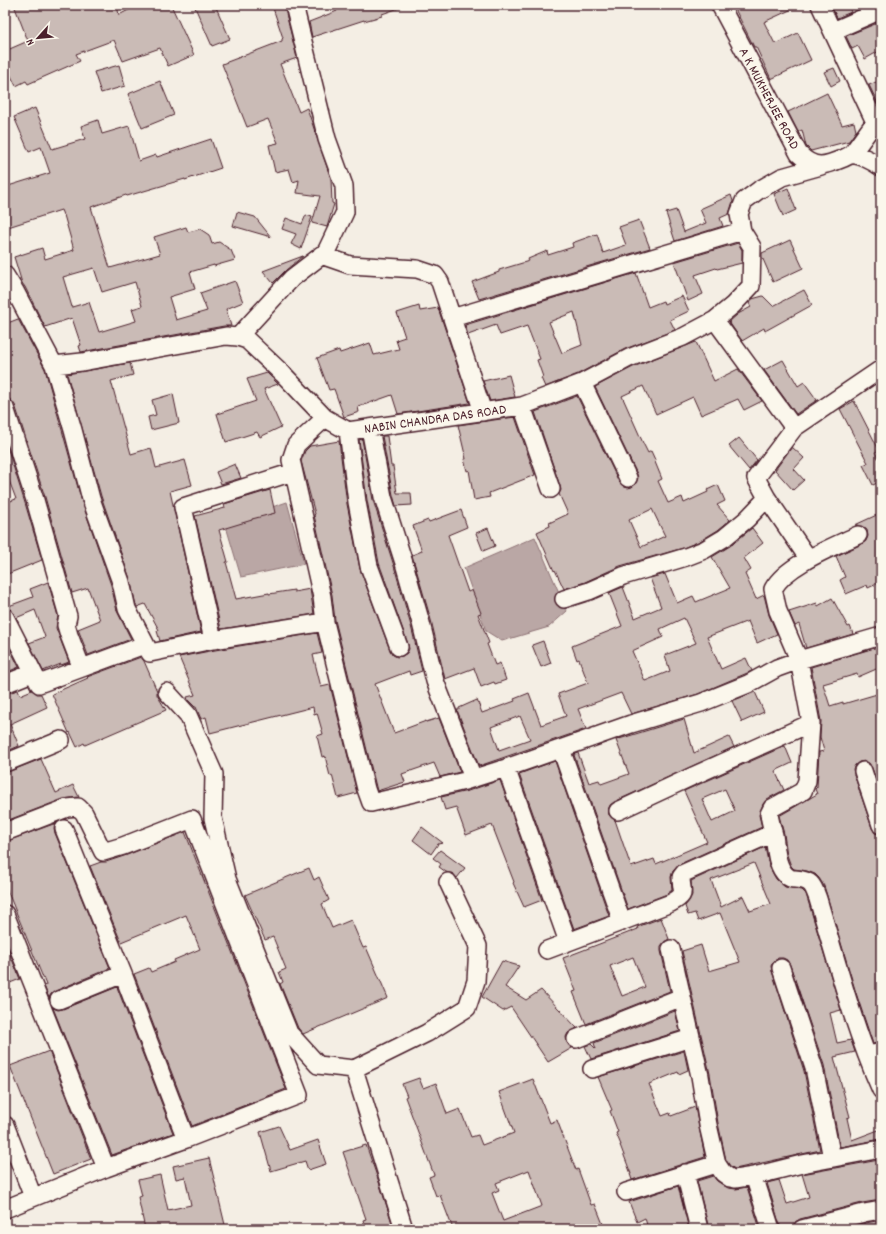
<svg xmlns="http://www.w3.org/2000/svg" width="886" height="1234" font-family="Dekko,sans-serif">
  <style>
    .water { fill: #baa7a5; stroke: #8d7174 }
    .building { fill: #cabbb6; stroke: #4a1f2b; fill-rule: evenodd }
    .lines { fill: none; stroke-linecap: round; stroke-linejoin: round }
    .minor-casing { stroke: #4a1f2b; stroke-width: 20 }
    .minor { stroke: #fbf7ec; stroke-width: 17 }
    .labels { text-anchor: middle; stroke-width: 3; stroke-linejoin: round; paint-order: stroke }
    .street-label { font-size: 14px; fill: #4a1f2b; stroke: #fbf7ec }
  </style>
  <rect width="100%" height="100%" fill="#f4eee4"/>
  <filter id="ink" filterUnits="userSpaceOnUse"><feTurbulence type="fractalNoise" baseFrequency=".025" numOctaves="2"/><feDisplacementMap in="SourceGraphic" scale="8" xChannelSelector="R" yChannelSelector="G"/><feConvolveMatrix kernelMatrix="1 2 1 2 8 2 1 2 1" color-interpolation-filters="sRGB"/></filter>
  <g filter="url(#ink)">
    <!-- water -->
    <path class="water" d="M287 502 304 564 241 577 225 523Z
      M535 537 567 611 549 627 502 641 486 631 464 568Z"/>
    <!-- building -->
    <path class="building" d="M14 5H117L119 15 138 5H171L194 55 168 66 160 48 123 61 114 40 76 54 80 61 28 84 26 81 16 86 5 64V51L28 41Z
      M194 5H215L230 39 212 46Z
      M272 5H284L297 58 280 64 299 112 307 108 331 179 332 203 334 204 327 227 312 223 320 196 297 193 299 180 293 182 289 169 275 172 269 145 278 143 268 119 247 127 222 64 282 41V39L283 38Z
      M334 5H401L402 7 382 14V16L364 21V20L312 37 309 22 337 11Z
      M733 5H801L764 22 775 44 798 33 811 60 771 79 756 47H754Z
      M831 5H848L851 12 837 18Z
      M880 22 881 24V50L865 59 858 46 852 49 846 36Z
      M119 65 125 86 101 93 94 72Z
      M834 68 840 81 831 86 824 72Z
      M881 80V110L869 85Z
      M160 81 174 115 142 128 128 94Z
      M827 93 842 125 854 122 856 131 849 141 811 151 806 146 802 130 798 132 788 112Z
      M35 108 52 149 85 139 81 126 98 120 102 134 129 126 139 161 156 155 157 157 211 139 221 168 185 180V179L127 196 126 195 91 207 110 268 160 254 154 237 186 227 188 232 200 229 209 235 212 244 219 242 231 250 235 260 214 266V265L190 272 195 289 169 297 176 320 207 311 200 293 235 281 243 302 226 309 231 326H224L81 352 79 346 81 345 72 318 45 327 25 287 22 283 14 257 42 248 45 259 74 250 64 215H63L61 210 5 228V187L50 173 41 147 29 152 14 117ZM94 268 102 292 135 282 142 306 132 309 136 321 99 332 89 302 72 307 63 277Z
      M788 188 796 210 783 216 774 194Z
      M731 195 733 201 729 214 720 218 723 226 675 241 666 213 676 210 684 232 706 223 700 209Z
      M237 212 255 217 271 237 233 226Z
      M306 215 312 217 301 249 291 244 296 234 282 229 286 218 302 224Z
      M639 220 650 248 479 299 472 282 499 272V270L529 261 528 259 547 251 548 255 573 247 572 243 597 234 603 253 626 245 619 227Z
      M790 240 803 268 773 282 762 257V253Z
      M738 243 742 250V263L717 269 716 268 695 275 703 294 688 301 674 262Z
      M303 256 286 270 273 283 263 271Z
      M636 273 648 307 663 301 664 304 682 296 689 311 670 320 675 330 625 349 578 374 545 387 541 378 543 377 537 360 540 359 527 326 500 335 496 325 468 335 465 325ZM574 312 582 345 562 353 549 322Z
      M804 290 812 305 765 331 764 328 742 341 729 322 738 314 751 307 749 303 752 299 763 296 773 306Z
      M419 306 420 311 438 308 470 403 398 414 392 395 358 407 359 412 344 417 334 389 329 390 317 358 339 350 340 353 370 343 374 355 399 349 396 340 405 337 397 313Z
      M18 319 45 369 82 502 111 585 117 611 131 639 88 655 78 629 100 620 88 588 72 593 45 497 15 405 11 400 5 398V324Z
      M696 342 714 381 738 369 762 401 744 410 738 399 701 415 693 397 656 414 643 386 622 396 643 443 648 453 651 451 656 462H655L662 479 658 481 668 503 682 497 684 503 708 492 707 490 718 485 725 501 717 505 730 520 718 530 700 541 683 548 620 566 585 582 564 589 555 570 554 571 537 532 550 526 549 523 568 514 559 494 561 490 560 486 535 412 577 396 619 482 623 486 628 488 632 487 636 483 638 478 637 474 595 387 633 367ZM652 509 665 536 641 547 629 520Z
      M783 360 798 386 804 382 817 400 796 414 764 370Z
      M130 363 133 375 111 381 131 454 151 448 156 468 185 460 192 485 170 491 201 632 160 641 157 631 159 630 145 604 137 607 136 606 130 579 101 496 67 374Z
      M267 373 278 384 264 389 281 427 260 437 257 432 226 442 217 414 256 401 247 379Z
      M509 375 515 397 490 401 483 381Z
      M173 394 179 423 151 430 148 417 156 415 152 400Z
      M854 401 879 450 875 452 881 464V481L873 485 863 465 868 463 840 409Z
      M515 417 535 475 489 493 490 497 474 500 469 470 467 471 464 459H466L458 425Z
      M382 436H387L391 466H393L397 493H411L412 505 396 506 393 495Z
      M739 438 757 460 749 470 729 446Z
      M362 439 373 500 394 566 411 626 422 671 410 675 409 671 375 684 394 733 426 721V722L439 718 460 772 440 777 434 763 402 774 405 782 377 791 335 620 332 595 314 515 315 514 301 461 305 451 310 446 339 441 347 504 360 569 390 650 393 655 397 657 402 656 407 653 409 649 408 644 379 563 367 500 359 440Z
      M5 440 25 503 42 560 5 575V503L16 499 5 470Z
      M792 447 804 458 794 469 804 480 793 490 775 470Z
      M235 464 241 478 221 484 216 472Z
      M270 490 275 513 252 519V520L219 530 228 562H226L236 599 269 593V594L294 590V592L310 589 314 614 221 629 195 516 225 508 224 504Z
      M461 510 467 527 448 535 468 592 472 590 481 613 478 614 489 643 487 644 495 665 500 663 506 680 495 684 494 682 481 687 474 668 445 679 431 620 412 555 422 551 413 526 428 520 429 522Z
      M881 513V582L868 588 867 585 846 594 840 580 845 577 836 556 862 544 866 541 868 536 867 530 863 527 855 525Z
      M488 528 495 546 483 551 476 533Z
      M752 528 763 543 744 558 751 570 745 574 756 599 764 595 769 615 777 634 757 643 748 621 707 637 721 669 746 658 752 671 698 694 631 714 621 693 578 709 586 729 479 766 457 710H459V708L477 700 482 713 515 701 514 699 529 693 541 725 566 716 558 694 588 683 579 659 577 660 572 646 622 626 609 593 623 587 635 618 661 607 650 578 665 574 677 603 693 596 696 602 730 588 712 557 730 546ZM684 618 696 643 665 655 670 671 645 681 632 651 663 637 660 629ZM520 716 530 739 499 750 491 727Z
      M48 582 58 616 56 628 69 662 61 665V664L43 671 29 643 45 637 35 610 16 618 11 609 6 607 33 597 30 589Z
      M832 598 848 627 850 626 853 634 806 648 799 624 795 626 789 612 817 603 818 606Z
      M317 633 322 653 313 655 321 687 330 685 357 793 338 798 332 775 330 776 325 756 322 757 317 736 323 734 317 713 314 714 313 707 210 733 206 717 201 719 196 707H195L188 700 187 697 195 695 179 657 215 650Z
      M5 639 19 667 5 673Z
      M543 641 551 663 541 667 532 645Z
      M881 646V667L858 677 857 674 823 684 830 706 843 702V704L877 694 881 707V785L878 786 872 768 869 763 865 761 859 762 855 765 853 769 854 774 872 828 875 833 881 835V1042L873 1044 856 993 824 886 819 878 815 874 807 871 794 869 791 866 787 855 784 834 779 816 817 794 815 789 817 787 819 752 824 751 820 737 821 721 811 667Z
      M141 657 144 661 157 691V695L166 710 85 745 84 743 77 747 70 732 69 733 52 694 88 678 87 677Z
      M18 690 20 695 32 690 37 694H41L47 707 10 724 19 746 5 752V694Z
      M755 692 764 712 742 722 732 701Z
      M684 719 694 753 729 737 734 747 614 802 610 805 608 810 609 815 615 820 631 867 654 859 656 864 707 842 684 791 785 746 792 763 775 771 784 790 767 799 763 804 759 815 762 827 680 864 673 871 671 877 672 890 667 894 628 909 574 755 578 753 589 783 599 780 601 784 629 774 616 740ZM725 789 735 811 712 822 702 799Z
      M41 759 56 793 73 785 79 797 63 799 6 821 5 773Z
      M555 761 609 916 574 929 519 774Z
      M500 780 542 900 524 907 513 883 514 882 492 825 466 835 456 807 445 810 441 797 468 791Z
      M56 823 54 828 55 833 110 968 55 991 51 994 49 998 44 986 46 985 5 885V842Z
      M422 827 443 843 438 844 431 854 413 840Z
      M185 832 286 1089 192 1126 134 974 149 968 151 972 175 962 174 960 200 949 186 915 121 942 90 866 101 862H106L127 855Z
      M765 847 769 866 776 879 785 887 802 890 806 894 841 1010 830 1013 837 1043 851 1040 855 1052 834 1057 850 1117 847 1118 852 1140 881 1129V1139L840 1147 824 1065 790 965 787 960 783 958H778L773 962 771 966 772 971 804 1071 820 1150 735 1169 730 1166 726 1160 718 1123 710 1074 682 951 701 945 709 971 740 962 720 913 698 921 695 913 688 915 685 906 689 901 692 895 691 881ZM754 863 771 904 750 911 743 896 721 907 711 880Z
      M440 850 465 868 457 878 453 874 446 872 439 867 441 864 433 858Z
      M309 868 314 880 319 877 329 900 322 904 332 928 351 920 363 948 366 947 388 998 303 1034 298 1028 280 984 283 982 279 972 286 969 273 937 265 940 245 895Z
      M661 918 669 939 664 942 661 946V951L670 991 586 1024 573 992 576 991 563 958 638 929 637 927ZM633 957 645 987 622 996 610 966Z
      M5 942 20 979 5 985Z
      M502 961 519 966 505 987 526 1000 541 990 577 1028 568 1033 566 1037 567 1043 572 1048 548 1062 511 1007 503 1011 482 997Z
      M117 987 173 1133 112 1155 53 1008 58 1010 63 1009Z
      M675 1011 680 1031 591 1059 585 1046 591 1044 596 1049 594 1043Z
      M49 1051 91 1159 53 1174 10 1066Z
      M684 1051 688 1070 679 1074 678 1072 649 1084 662 1116 670 1113 671 1116 695 1107 705 1157 632 1180 630 1174H631L620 1145H621L616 1133 618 1132 610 1111 612 1110 598 1077Z
      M419 1078 423 1088 436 1083 447 1114 460 1109 471 1137 478 1135 482 1145 514 1133 499 1092 533 1079 550 1123 557 1120 576 1170 578 1169 591 1205 595 1204 605 1229H453L440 1195 436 1196 429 1177 434 1175 405 1097 407 1096 402 1084ZM529 1170 542 1206 503 1221 492 1193 499 1190 496 1183Z
      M279 1126 290 1150 318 1140 326 1164 308 1170 305 1161 271 1171 260 1132Z
      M366 1145 380 1185 394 1229H366L363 1220 366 1219 343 1152Z
      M209 1158 226 1229H145L138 1197 142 1196 138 1180 160 1175 168 1210 191 1205 185 1177 176 1179 173 1166Z
      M879 1160 881 1166V1200L862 1203 800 1219 795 1222 792 1229H781L767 1183 779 1180 787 1204 809 1197 802 1174Z
      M713 1176 717 1181 728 1188 736 1189 747 1187 760 1229H709L697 1181Z
      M678 1186 689 1229H648L645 1218 637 1222 629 1202Z
      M881 1220V1229H842L866 1223Z"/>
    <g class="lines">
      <!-- minor casing -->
      <g class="minor-casing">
        <path id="minor" d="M720 5 799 154C815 170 825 166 844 158 846 157 848 156 850 155 858 153 874 162 881 167
          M820 5 875 122
          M833 31 881 10
          M851 155 875 122 881 120
          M321 255 350 265 417 269 435 275 440 282 483 412
          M5 275 15 291 54 365 73 430 91 499 121 582 127 609 150 653 213 640 325 622
          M452 318 742 231
          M715 320 794 428
          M238 337 292 278 326 252 345 212 344 186 327 139 294 5
          M54 365 82 362 226 336 238 337 247 340 283 374 325 418 348 431 522 406 582 383 629 358 683 337 715 320 733 305 751 286 752 247 742 231 739 214 744 201 759 190 782 177 821 166
          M582 383 628 478
          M522 406 551 489
          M5 408 35 500 68 616 66 625 69 635 79 661 84 667
          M325 418 296 445 291 460 322 597 325 622 366 789 371 803 465 781 506 768 631 724 701 703 748 684 777 668 799 660 881 636
          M370 428 383 497 404 563 421 623 435 681 473 778
          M348 431 357 502 369 566 399 647
          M858 535C833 547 786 565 773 589L778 611 799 660 811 723 807 781 803 791 772 808 769 814C770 821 772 828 774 835 776 848 776 867 787 876 789 878 792 879 795 879 812 880 813 885 818 899 837 963 854 1029 881 1090
          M808 558 767 498 756 478 794 428 881 369
          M564 599 589 591 623 576 686 557 704 550 724 538 747 519 767 498
          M5 617 39 684 144 645
          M213 640 183 507 293 472
          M5 684 32 673
          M167 692 188 715 214 774 213 818 227 879 289 1033 318 1065 354 1069 427 1033 467 1008 476 981 478 946 448 882
          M561 749 622 922
          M5 763 61 740
          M506 768 568 942
          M863 771 881 825
          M618 811 693 776 811 723
          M64 829 123 974 186 1139
          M5 832 67 808 78 807 84 813 103 852 123 846 192 819 299 1095 186 1139 106 1168 5 1209
          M5 914 106 1168
          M671 949 700 1076 708 1125 717 1164 723 1173 730 1178 735 1179 754 1176 802 1164 881 1149
          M547 950 671 903C688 893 681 893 681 877L684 873 773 833
          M781 968 814 1068 832 1158
          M59 1000 123 974
          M576 1039 682 997
          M867 1056 881 1052
          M354 1069 404 1229
          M592 1069 691 1038
          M5 1125 33 1197
          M685 1173 699 1229
          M754 1176 771 1229
          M626 1192 717 1164
          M802 1229 864 1213 881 1210"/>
      </g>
      <!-- minor -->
      <use href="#minor" class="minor"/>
    </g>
  </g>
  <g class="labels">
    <!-- street labels -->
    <g class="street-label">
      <text transform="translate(770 98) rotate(62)" y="5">A K MUKHERJEE ROAD</text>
      <text transform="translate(435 418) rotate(-8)" y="5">NABIN CHANDRA DAS ROAD</text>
    </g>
  </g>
  <!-- margin -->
  <rect width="886" height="1234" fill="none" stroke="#fbf7ec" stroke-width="20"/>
  <rect x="10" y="10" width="866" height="1214" fill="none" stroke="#4a1f2b" stroke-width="1.5" filter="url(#ink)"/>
  <!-- north arrow -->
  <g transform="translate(38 38) rotate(243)" stroke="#fbf7ec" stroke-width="3" paint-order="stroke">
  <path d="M0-3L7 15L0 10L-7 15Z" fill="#4a1f2b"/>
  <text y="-6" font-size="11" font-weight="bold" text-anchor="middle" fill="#4a1f2b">N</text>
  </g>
</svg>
